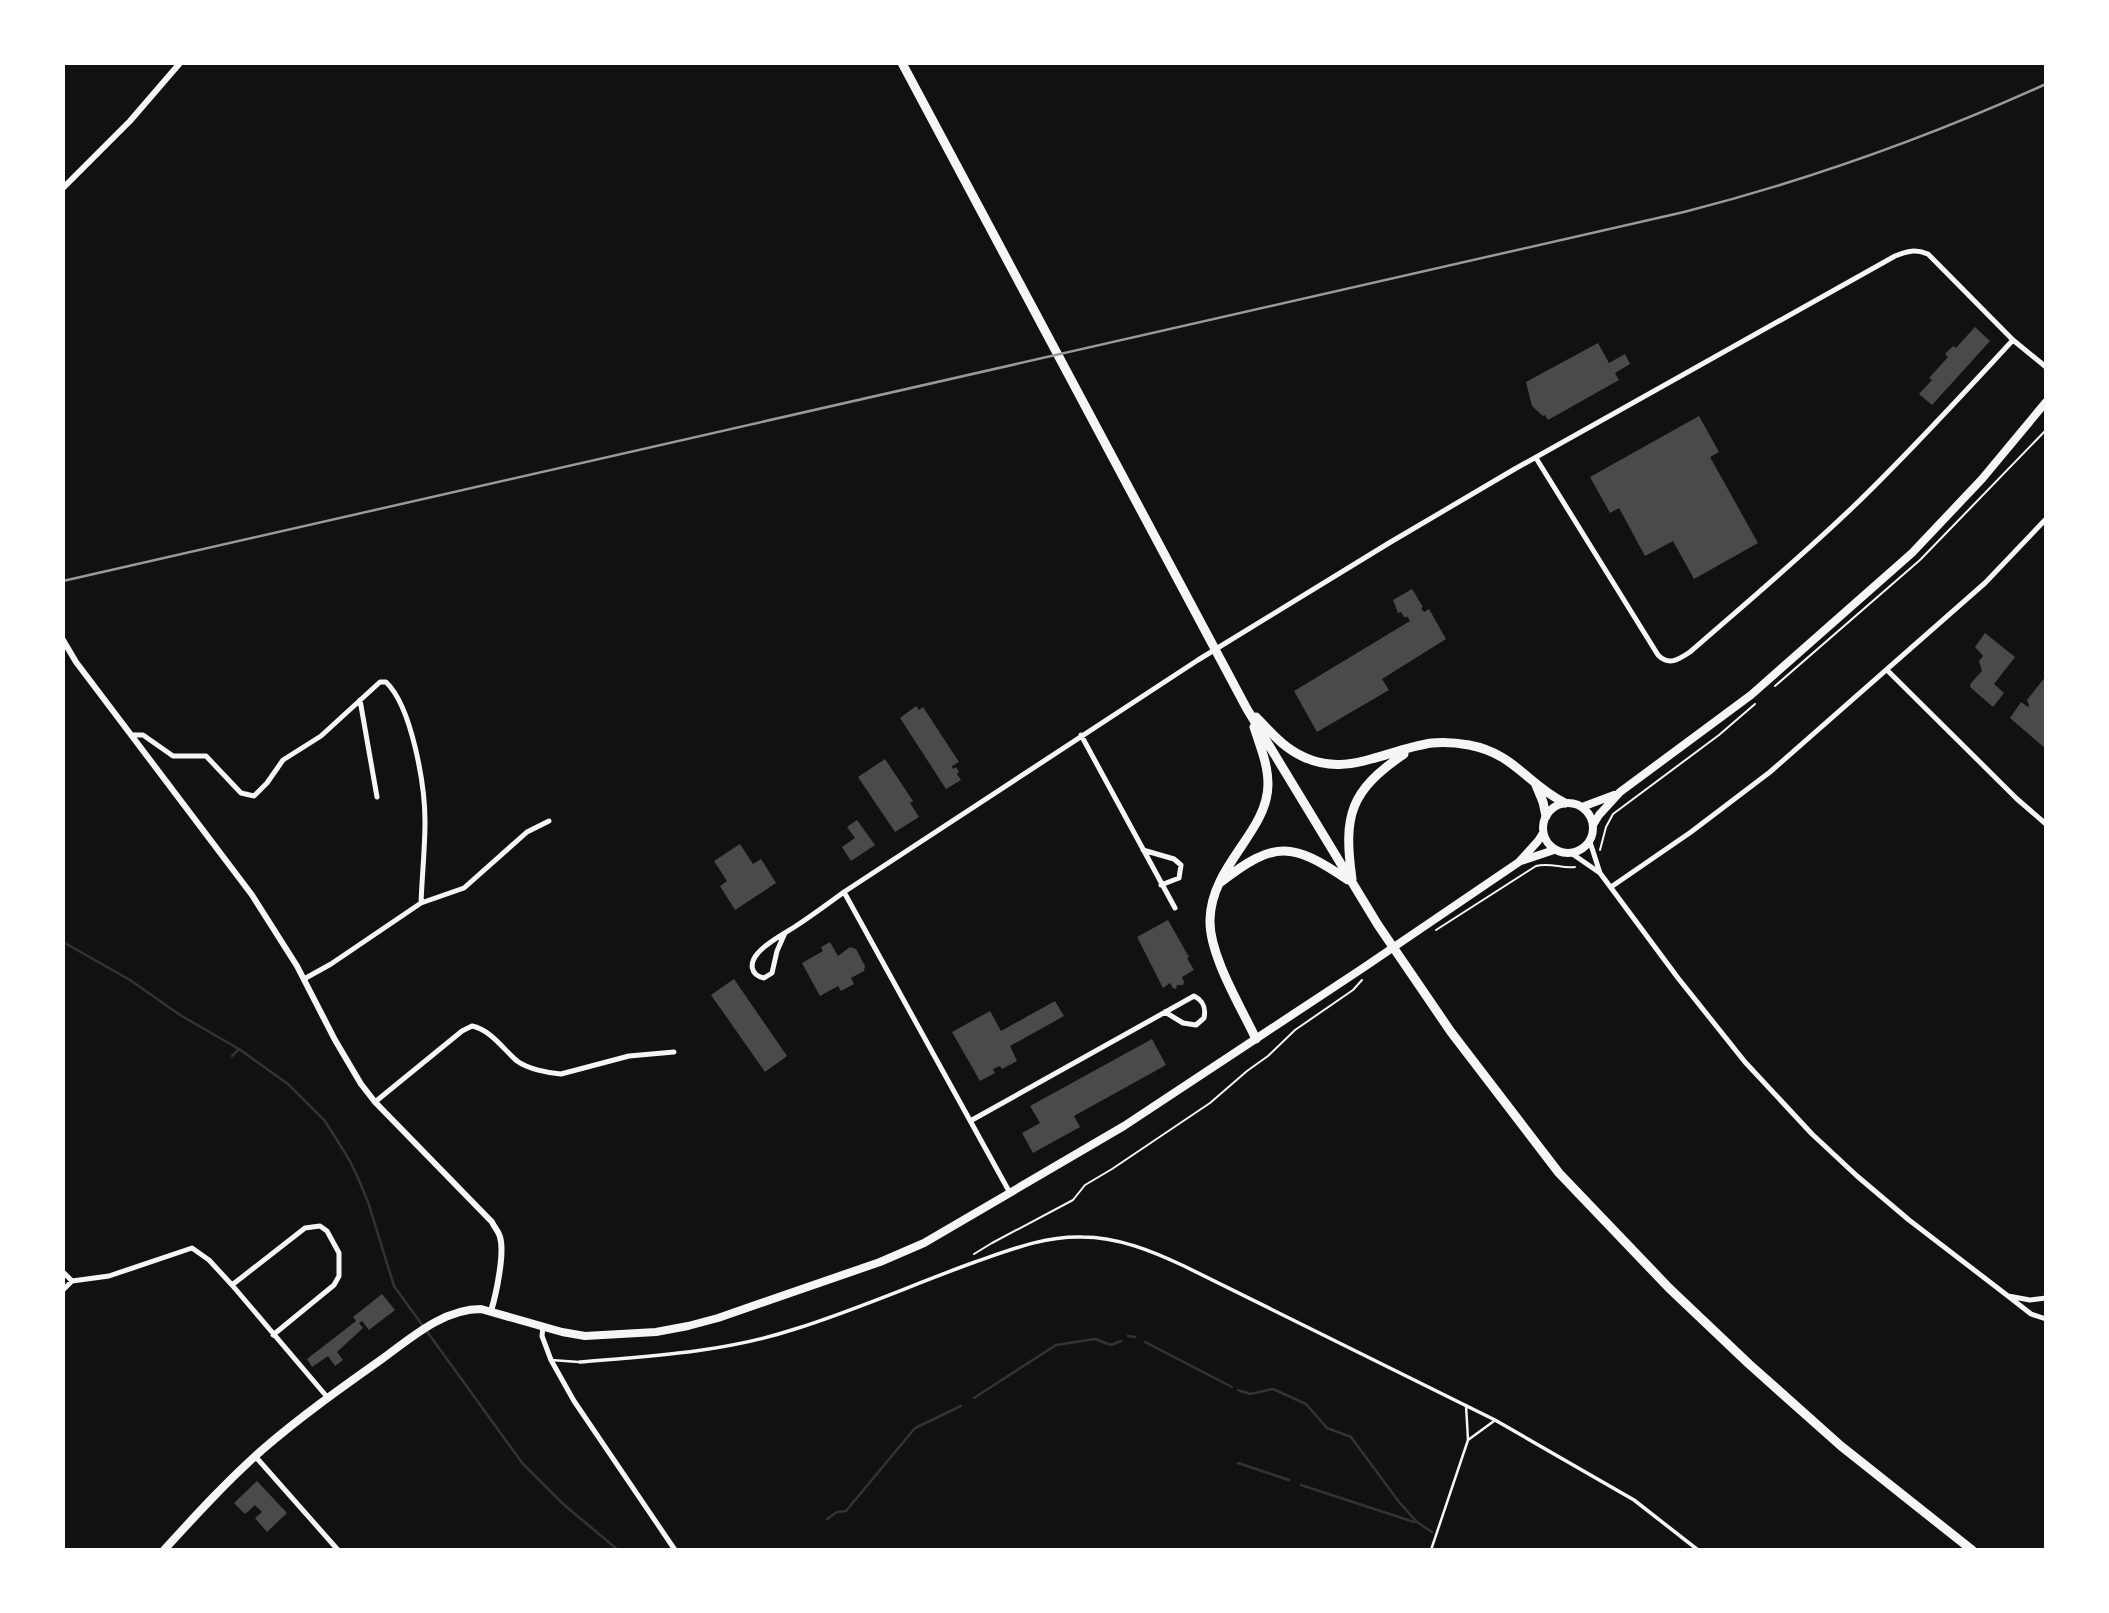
<svg xmlns="http://www.w3.org/2000/svg" width="2109" height="1613" font-family="Poppins,sans-serif">
  <style>
    .lines { fill: none; stroke-linecap: round; stroke-linejoin: round }
    .stream { stroke: #333; stroke-width: 2.5 }
    .building { fill: #4a4a4a }
    .path { stroke: #f5f5f5; stroke-width: 2 }
    .service { stroke: #f5f5f5; stroke-width: 2.5 }
    .pedestrian { stroke: #f5f5f5; stroke-width: 3.5 }
    .minor { stroke: #f5f5f5; stroke-width: 5 }
    .tertiary { stroke: #f5f5f5; stroke-width: 6 }
    .primary { stroke: #f5f5f5; stroke-width: 8 }
    .trunk { stroke: #f5f5f5; stroke-width: 9 }
    .rail { stroke: #9a9a9a; stroke-width: 2.5 }
  </style>
  <rect width="100%" height="100%" fill="#111"/>
  <g class="lines">
    <!-- stream -->
    <path class="stream" d="M63 942 130 980 180 1015 239 1049 288 1084 325 1121 350 1161 358 1178 368 1202 394 1286 523 1464 562 1503 618 1550
      M232 1056 239 1049
      M1128 1336 1135 1337
      M1145 1342 1232 1387
      M1238 1390 1250 1394 1273 1389 1306 1404 1327 1428 1351 1437 1399 1502 1417 1522 1432 1532
      M974 1398 1056 1345 1095 1339 1111 1345 1121 1341
      M1238 1463 1289 1480
      M1301 1485 1414 1522
      M827 1519 837 1512 846 1511 915 1428 961 1406"/>
  </g>
  <!-- building -->
  <path class="building" d="M1975 327 1990 341 1932 405 1919 394 1932 380 1929 378 1948 357 1945 354 1953 346 1956 348Z
    M1598 343 1609 363 1625 354 1630 364 1615 373 1619 380 1548 420 1545 415 1543 416 1532 406 1526 382Z
    M1699 416 1719 452 1710 457 1758 543 1694 579 1673 541 1645 556 1619 508 1610 513 1590 477Z
    M1412 589 1423 607 1421 608 1424 612 1429 609 1446 639 1382 679 1389 690 1317 732 1294 691 1410 621 1407 616 1405 618 1401 612 1398 613 1393 600Z
    M1985 633 2015 657 1994 684 2004 693 1993 707 1970 687 1971 683 1982 671 1979 661 1983 656 1975 647Z
    M2046 676V749L2010 718 2021 702 2028 707 2029 705 2027 700Z
    M916 706 919 710 923 707 959 762 952 766 953 769 956 767 959 772 957 774 961 780 946 789 900 718Z
    M885 759 913 801 910 803 919 817 895 832 858 777Z
    M857 820 875 845 851 861 842 847 855 838 847 827Z
    M740 844 753 864 761 859 776 883 735 910 720 886 727 881 714 861Z
    M1168 920 1189 957 1187 958 1194 970 1182 977 1184 982 1183 985H1177L1176 989 1173 988 1170 983 1163 988 1137 937Z
    M830 942 838 956 850 947 856 949 865 966 864 971 851 978 854 984 841 991 838 986 820 996 802 963 823 951 821 947Z
    M734 979 787 1056 765 1072 711 995Z
    M1055 1001 1064 1016 1010 1046 1017 1061 1002 1069 1000 1066 993 1069 995 1073 980 1081 952 1032 990 1011 1001 1031Z
    M1152 1039 1166 1065 1074 1116 1080 1127 1033 1153 1022 1133 1040 1123 1030 1106Z
    M382 1294 395 1310 369 1330 362 1321 359 1323 363 1328 337 1352 343 1360 335 1366 328 1356 312 1367 307 1359 356 1321 353 1317Z
    M257 1481 287 1513 267 1532 255 1518 262 1512 255 1505 245 1514 234 1503Z"/>
  <g class="lines">
    <!-- path -->
    <path class="path" d="M1775 686 1920 560 2046 430
      M1600 850 1606 827 1613 814 1719 735 1755 704
      M1436 930 1536 866C1550 862 1562 869 1575 867
      M974 1254 992 1243 1073 1200 1085 1185 1112 1169 1210 1103 1247 1071 1268 1056 1295 1030 1353 990 1362 980"/>
    <!-- service -->
    <path class="service" d="M551 1360 579 1362
      M1468 1440 1494 1421
      M1431 1550 1468 1440 1466 1405"/>
    <!-- pedestrian -->
    <path class="pedestrian" d="M580 1362C652 1356 725 1352 795 1329 856 1310 914 1284 975 1262 1010 1250 1044 1236 1082 1237 1118 1237 1152 1251 1184 1266L1495 1420 1634 1500 1698 1550"/>
    <!-- minor -->
    <path class="minor" d="M1536 458 1658 655C1669 666 1678 660 1690 652 1745 604 1801 557 1854 506 1909 453 1961 396 2013 340
      M1887 670 2017 799 2046 824
      M360 700 377 797
      M131 735H143L173 756H206L241 793 254 796 267 783 283 760 321 736 380 682H386C412 707 425 786 425 821 425 849 422 876 421 903L331 964 304 979
      M1081 735 1175 908
      M1590 842 1600 873
      M1143 850 1174 859 1181 865 1179 878 1161 885
      M1571 853 1600 873 1678 978 1745 1062 1812 1134 1857 1176 1909 1220 2008 1296
      M1611 887 1691 832 1770 772 1985 583 2046 519
      M844 892 1010 1193
      M421 903 464 888 527 832 549 821
      M785 933 777 951 772 973 764 978C750 975 749 963 758 953 768 941 786 933 799 924 814 914 829 903 844 892L1198 660 1389 543 1513 470 1895 256C1908 251 1915 249 1928 254L2013 340 2046 367
      M375 1102 462 1031 472 1026C491 1030 503 1049 517 1061 528 1069 548 1073 561 1074L629 1056 674 1052
      M972 1120 1194 996C1204 1001 1206 1008 1204 1018L1196 1025 1183 1023 1165 1012
      M63 1272 72 1281
      M232 1285 305 1228 320 1226 327 1231 339 1253V1276L334 1285 273 1335
      M63 1290 72 1281 109 1276 192 1248 209 1260 232 1285 328 1398
      M2046 1298 2030 1300 2008 1296 2031 1314 2046 1319
      M543 1327 542 1336 551 1360 574 1401 675 1550
      M255 1456 338 1550"/>
    <!-- tertiary -->
    <path class="tertiary" d="M63 188 130 121 180 63
      M63 640 76 662 252 895 297 966 335 1040 361 1084 375 1102 492 1222C494 1227 499 1232 500 1237 505 1253 496 1295 491 1311"/>
    <!-- primary -->
    <path class="primary" d="M1543 828a25 25 0 1 1 50 0a25 25 0 1 1-50 0Z
      M1582 807 1614 795
      M1593 825 1599 815 1620 792 1751 695 1912 553 1982 479 2046 402
      M1521 861 1554 850
      M164 1550C195 1516 227 1481 262 1450 300 1417 341 1388 382 1359 411 1338 443 1309 481 1309L562 1332 585 1336 656 1332 688 1326 718 1318 880 1262 924 1243 1124 1126 1363 968 1519 862 1538 841 1543 833"/>
    <!-- trunk -->
    <path class="trunk" d="M902 63 1247 709 1378 925 1451 1032 1559 1173 1669 1288 1749 1364 1841 1446 1972 1550
      M1256 717C1266 727 1276 739 1287 747 1338 785 1381 750 1432 743 1444 742 1458 743 1469 745 1514 753 1528 785 1565 803
      M1254 727C1260 746 1268 764 1268 784 1268 832 1211 865 1210 920 1209 955 1241 1007 1256 1039
      M1536 785 1543 802 1546 816
      M1352 879C1343 815 1350 791 1404 754
      M1221 882C1275 840 1292 842 1348 880"/>
    <!-- rail -->
    <path class="rail" d="M63 581 1684 212C1809 180 1929 137 2046 84"/>
  </g>
  <!-- border -->
  <rect width="2109" height="1613" fill="none" stroke="#ffffff" stroke-width="130"/>
</svg>
